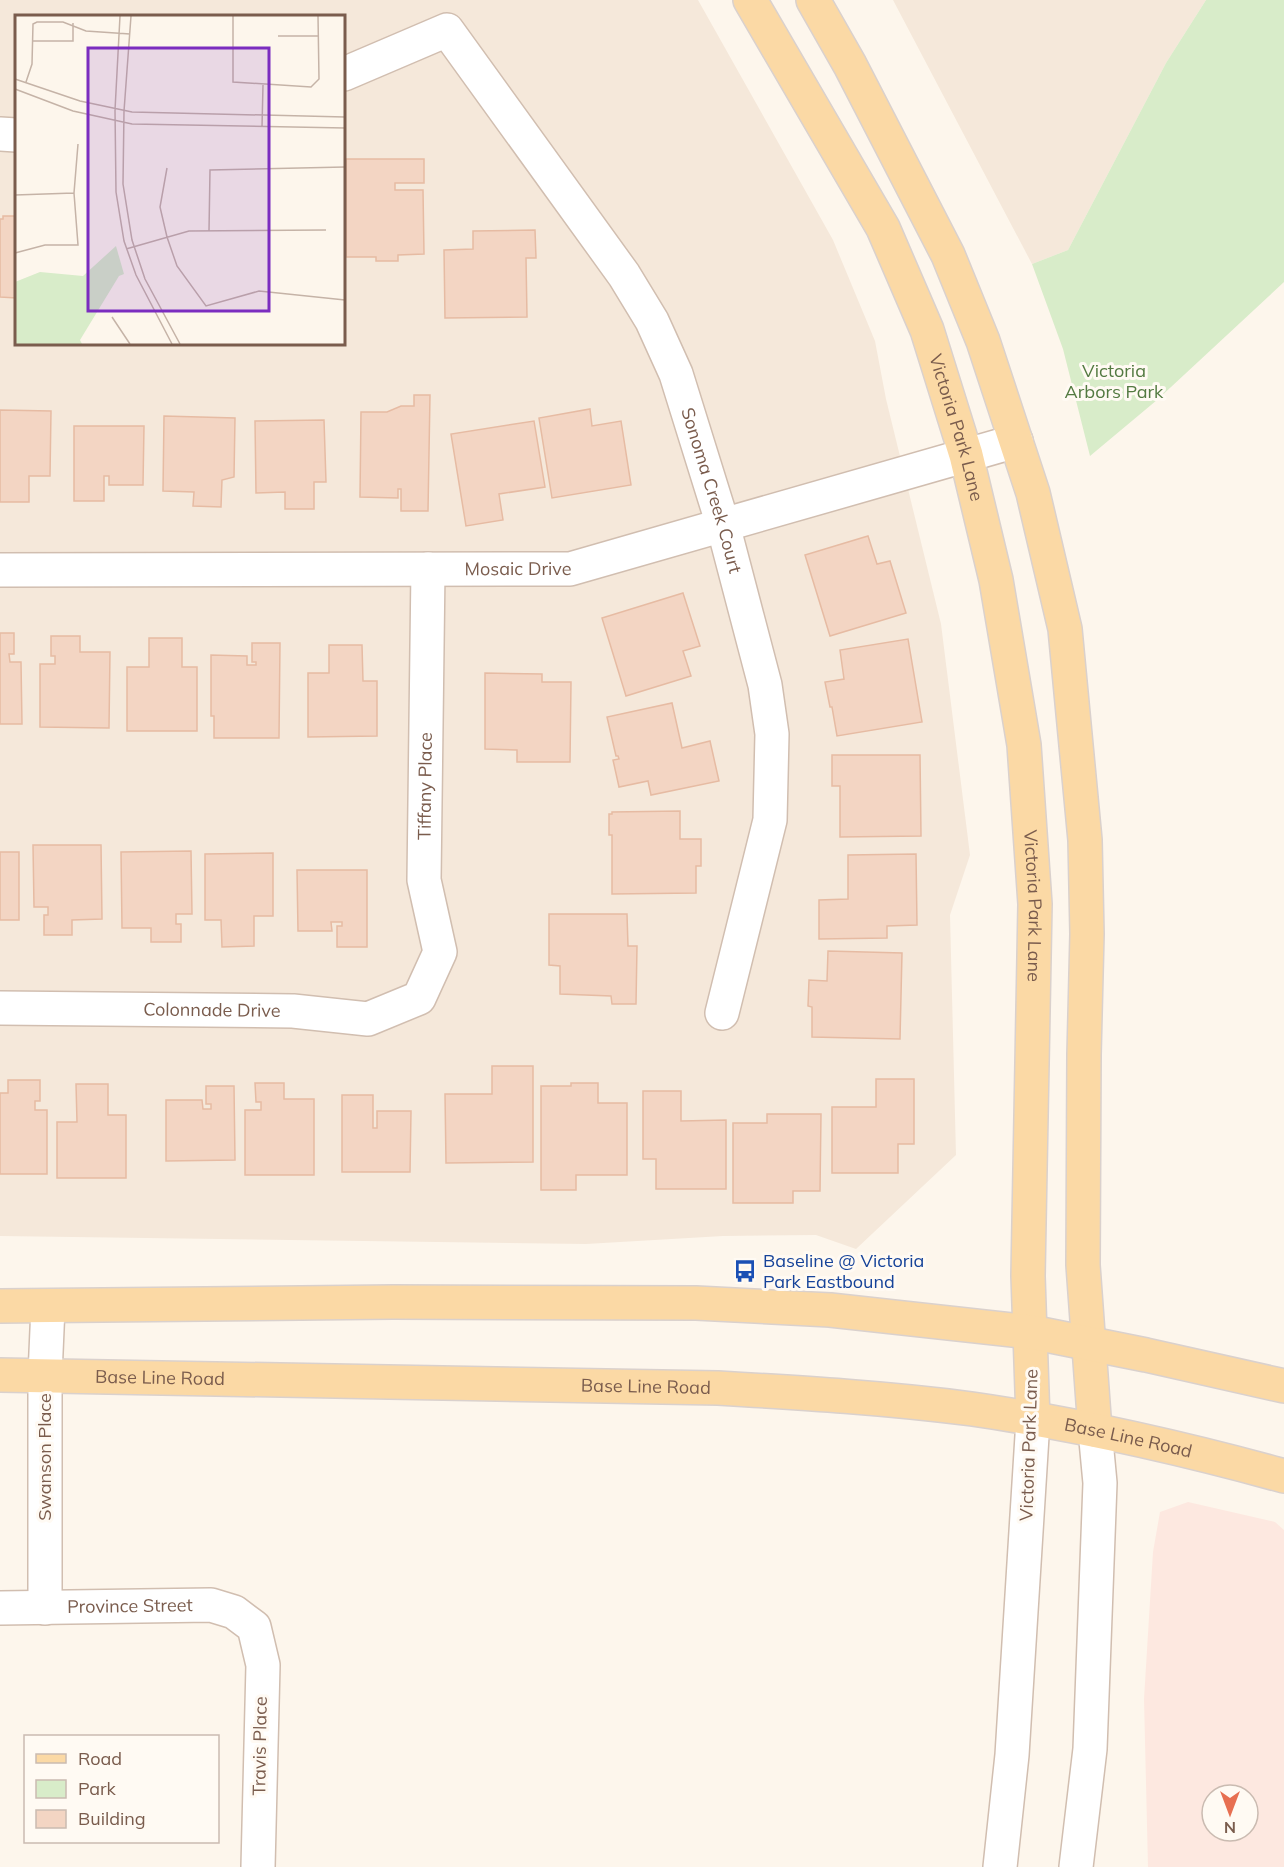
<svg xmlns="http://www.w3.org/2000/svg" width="1284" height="1867" font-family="Mulish,sans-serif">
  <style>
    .residential { fill: #f5e8da; fill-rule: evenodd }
    .commercial { fill: #fde8e0; fill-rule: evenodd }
    .green { fill: #d8ecc9 }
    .building { fill: #f3d5c3; stroke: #e6bba3; stroke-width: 1.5 }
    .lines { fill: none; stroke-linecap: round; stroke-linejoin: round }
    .minor-casing { stroke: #d1beb0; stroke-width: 36 }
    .major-casing { stroke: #dad1cd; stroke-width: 36 }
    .minor { stroke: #fff; stroke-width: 33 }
    .major { stroke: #fbd9a5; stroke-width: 33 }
    .labels { text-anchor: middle; stroke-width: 6; stroke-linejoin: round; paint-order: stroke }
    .park-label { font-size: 18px; fill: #537a41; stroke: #fffaf3 }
    .street-label { font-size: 18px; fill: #7a5c4d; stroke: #fffaf3 }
    .transit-label { font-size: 18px; fill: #164399; stroke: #fffaf3; text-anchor: start }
    .inset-road { fill: none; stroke: #c5b3a7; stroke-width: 1.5 }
    .view { fill: #7b2cbf; fill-opacity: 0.15; stroke: #7b2cbf; stroke-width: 3 }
    .inset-edge { fill: none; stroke: #7a5c4d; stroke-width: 3 }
  </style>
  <rect width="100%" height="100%" fill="#fdf6ec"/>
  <!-- residential -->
  <path class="residential" d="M0 0H698L833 240 875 341 886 399 941 624 970 855 950 915 956 1155 856 1249 816 1235 723 1236 586 1244 0 1236ZM16 16H344V344H16Z
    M893 0H1206L1166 63 1068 250 1032 264Z"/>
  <!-- commercial -->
  <path class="commercial" d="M1188 1502 1275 1522 1284 1530V1867H1148L1144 1699 1153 1552 1160 1512ZM1212 1795H1248V1831H1212Z"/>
  <!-- green -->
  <path class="green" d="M1206 0H1284V282L1157 400 1090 456 1063 349 1032 264 1068 250 1166 63Z"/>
  <!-- building -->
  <path class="building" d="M346 159H424V183H395V190H423L424 254 398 255V261H376V257H346Z
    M3 216H16V298L0 297V219H3Z
    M535 230 536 258H526L527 317 445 318 444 250 473 249V231Z
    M414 395H430L428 511H401V489H398V498L360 497 361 412H387L401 406H414Z
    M590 409 592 426 621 421 631 485 552 498 539 418Z
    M0 410 51 411 50 476H29V502H0Z
    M164 416 235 418 234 477 222 480 221 507 193 506 194 492 163 491Z
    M324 420 326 482H314V509H285V492L256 493 255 421Z
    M534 421 545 487 499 494 503 520 466 526 451 434Z
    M74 426H144L143 485H109V476H104V501H74Z
    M868 536 877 564 890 561 906 613 830 636 805 555Z
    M683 593 700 646 683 651 691 676 626 696 602 618Z
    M0 633H14V654H9L10 662H21L22 724H0Z
    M51 636H80V652H110L109 728 40 727V664H55V656H51Z
    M149 638H182V667H197V731H127V667H149Z
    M908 639 922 722 837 736 832 707H830L825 682 844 679 840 650Z
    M252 643H280L279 738H214V716H211V655L247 656V665H256V662H252Z
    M329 645H362L363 681H377V736L308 737V673H329Z
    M485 673 542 674V682H571L570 762H517V750L485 749Z
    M672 703 682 748 710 741 719 781 651 795 648 781 619 787 613 760 619 759 618 756H616L607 717Z
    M832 755H920L921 836 840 837V786H832Z
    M680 811V839H701V866H696V893L612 894V835H609V814H612V812Z
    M33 845H101L102 919 72 920V935H44V915H48V907H34Z
    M191 851 192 914H176V924H181V942H151V928H122L121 852Z
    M0 852H19V920H0Z
    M273 853V916H254V946L222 947 221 920H205V854Z
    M916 854 917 925 887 926V938L819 939V900L848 899V855Z
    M297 870H367V947H337V926H342V922H331L332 931H298Z
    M549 914H627L628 946H637L636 1004H612L611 996 560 994V966L549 965Z
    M828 951 902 953 900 1039 812 1037V1007L808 1006 809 980 827 981Z
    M492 1066H533V1162L446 1163 445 1094H492Z
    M876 1079H914V1144H898V1173H832V1107H876Z
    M8 1080H40V1101H35V1110H47V1174H0V1093H8Z
    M255 1083H284V1099H314V1175H245V1110H261V1102H256Z
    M571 1083H598V1103H627V1175H576V1190H541V1086H571Z
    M76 1084H108V1115H126V1178H57V1122H77Z
    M206 1086H234L235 1160 166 1161V1100H202L203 1109H211V1104H206Z
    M643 1091H681V1121L726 1120V1189H656V1159H643Z
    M342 1095H373V1128H377V1111H411L410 1172H342Z
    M767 1114H821L820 1191H793V1203H733V1123H767Z"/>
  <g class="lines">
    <!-- minor casing -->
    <g class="minor-casing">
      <g id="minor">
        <path id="s1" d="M344 74 447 30 624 275 652 321 676 374 723 525 765 685 772 734 770 820 722 1013"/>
        <path d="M0 134 16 135"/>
        <path id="s2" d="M0 570 570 569 1016 441"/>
        <path id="s3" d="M0 1008 293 1011 368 1019 419 998 440 952 424 880 428 569"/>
        <path id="s4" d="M0 1608 211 1605 234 1612 254 1627 263 1665 258 1867"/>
        <path d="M45 1608V1375L48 1307"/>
        <path d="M1000 1867 1012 1755 1033 1420"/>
        <path d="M1076 1867 1090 1749 1100 1483 1095 1430"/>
      </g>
    </g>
    <!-- major casing -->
    <g class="major-casing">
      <g id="major">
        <path id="s5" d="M750 0 883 228 927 330 966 455 996 580 1024 745 1035 904 1028 1276 1033 1420"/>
        <path d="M813 0 850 65 948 255 983 341 1033 493 1065 629 1085 840 1087 934 1084 1055 1083 1265 1095 1430"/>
        <path d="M0 1306 393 1302 696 1303 830 1310 1031 1332 1146 1355 1284 1386"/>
        <path id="s6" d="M0 1375 718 1388C803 1393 888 1398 972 1409 1077 1424 1182 1448 1284 1476"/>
      </g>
    </g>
    <!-- minor -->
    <use href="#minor" class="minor"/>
    <!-- major -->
    <use href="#major" class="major"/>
  </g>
  <!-- icons -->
  <defs>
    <g id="bus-bare" transform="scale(1.8)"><path d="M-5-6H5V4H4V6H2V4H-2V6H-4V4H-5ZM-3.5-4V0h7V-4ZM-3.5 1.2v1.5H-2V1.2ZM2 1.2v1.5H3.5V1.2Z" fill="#1a4fb4" stroke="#fffaf3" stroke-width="2.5" paint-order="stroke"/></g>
  </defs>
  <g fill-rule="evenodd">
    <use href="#bus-bare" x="745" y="1271"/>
  </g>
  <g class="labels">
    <!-- park labels -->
    <g class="park-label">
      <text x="1114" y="377">Victoria<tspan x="1114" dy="21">Arbors Park</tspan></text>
    </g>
    <!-- street labels -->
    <g class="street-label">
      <text dy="6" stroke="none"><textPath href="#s5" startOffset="477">Victoria Park Lane</textPath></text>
      <text dy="6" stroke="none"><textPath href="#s1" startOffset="648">Sonoma Creek Court</textPath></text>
      <text dy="6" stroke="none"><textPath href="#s2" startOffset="518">Mosaic Drive</textPath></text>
      <text dy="6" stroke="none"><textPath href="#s3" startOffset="642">Tiffany Place</textPath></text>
      <text dy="6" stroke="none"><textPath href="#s5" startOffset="963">Victoria Park Lane</textPath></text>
      <text dy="6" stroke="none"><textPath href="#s3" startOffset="212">Colonnade Drive</textPath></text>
      <text dy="6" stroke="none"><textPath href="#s6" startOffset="160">Base Line Road</textPath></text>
      <text dy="6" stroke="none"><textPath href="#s6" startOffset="646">Base Line Road</textPath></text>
      <text dy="6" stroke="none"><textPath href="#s6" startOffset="1132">Base Line Road</textPath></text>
      <text transform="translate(1029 1445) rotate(-88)" y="6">Victoria Park Lane</text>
      <text transform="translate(45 1457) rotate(-90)" y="6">Swanson Place</text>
      <text dy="6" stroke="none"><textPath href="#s4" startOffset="130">Province Street</textPath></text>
      <text transform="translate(260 1746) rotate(-89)" y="6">Travis Place</text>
    </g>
    <!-- transit labels -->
    <g class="transit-label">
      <text x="763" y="1267">Baseline @ Victoria<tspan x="763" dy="21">Park Eastbound</tspan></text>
    </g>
  </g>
  <!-- overview -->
  <g transform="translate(15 15)">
    <rect width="330" height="330" fill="#fdf6ec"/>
    <path d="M101 231 109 259 104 261 65 325 67 329H82H0V267L25 257 68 261Z" fill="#d8ecc9"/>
    <path class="inset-road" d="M218 1V67L296 72 304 64 303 1M263 21H303M17 26H58V8M0 64 65 86 117 97 330 102M11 67 17 49 18 9 22 7H48L71 16 115 19M0 74 58 96 117 109 330 113M100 95 105 1M100 95 101 177 109 226 121 260 157 329M109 96 116 1M109 96 108 169 117 225 130 264 165 329M247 112 248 70M152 153 145 192 152 222 162 251 191 291 244 276 330 285M0 180 59 178M194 216 195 155 330 152M111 234 174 216 311 215M0 238 30 230H63L59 178 63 129M97 302 115 329"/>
    <path class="view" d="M73 33H254V296H73Z"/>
    <rect width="330" height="330" class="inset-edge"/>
  </g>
  <!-- legend -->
  <rect x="24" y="1735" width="195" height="108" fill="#fffaf3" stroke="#cabbb1" stroke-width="1.5"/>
  <rect x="36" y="1754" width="30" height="9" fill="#fbd9a5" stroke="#cabbb1" stroke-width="1.5"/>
  <text x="78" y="1765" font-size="18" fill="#7a5c4d">Road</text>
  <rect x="36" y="1780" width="30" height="18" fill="#d8ecc9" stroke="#cabbb1" stroke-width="1.5"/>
  <text x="78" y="1795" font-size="18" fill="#7a5c4d">Park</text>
  <rect x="36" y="1810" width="30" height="18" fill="#f3d5c3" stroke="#cabbb1" stroke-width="1.5"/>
  <text x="78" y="1825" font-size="18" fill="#7a5c4d">Building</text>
  <!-- north arrow -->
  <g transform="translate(1230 1813) rotate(180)"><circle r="28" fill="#fffaf3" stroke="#cabbb1" stroke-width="1.5"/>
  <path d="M0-4.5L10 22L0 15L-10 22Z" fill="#e76f51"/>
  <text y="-9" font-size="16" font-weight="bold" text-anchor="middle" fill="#7a5c4d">N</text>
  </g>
</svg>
